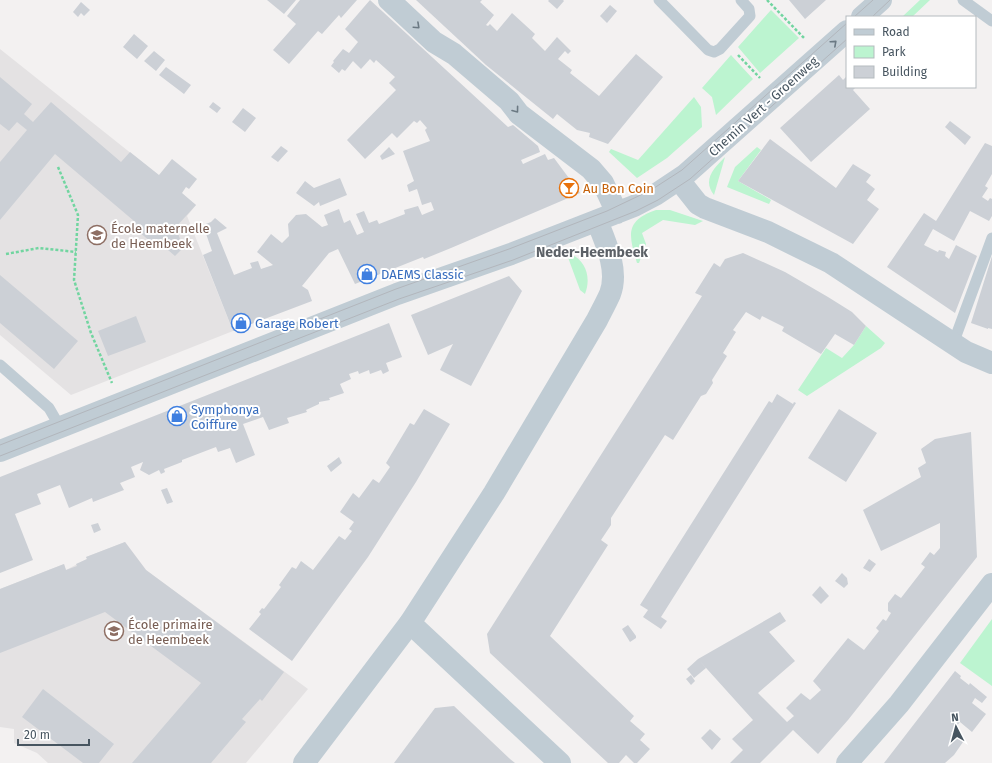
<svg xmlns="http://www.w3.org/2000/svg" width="992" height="763" font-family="'Fira Sans',sans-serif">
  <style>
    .education { fill: #e4e2e3 }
    .green { fill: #bcf4d0 }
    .building { fill: #ccd0d6 }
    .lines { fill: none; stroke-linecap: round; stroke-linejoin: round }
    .path { stroke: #71d5a0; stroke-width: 2.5; stroke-dasharray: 3 2; stroke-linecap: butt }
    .service { stroke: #c0ccd4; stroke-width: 11 }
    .minor { stroke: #c0ccd4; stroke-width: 22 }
    .tertiary { stroke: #c0ccd4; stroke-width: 22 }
    .tram { stroke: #b2b6bc; stroke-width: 1 }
    .oneway { stroke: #6b7983 }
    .labels { text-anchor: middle; stroke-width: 4; stroke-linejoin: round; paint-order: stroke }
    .street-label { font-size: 13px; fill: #475560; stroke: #fff }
    .food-label { font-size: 13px; fill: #c56008; stroke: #fff; text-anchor: start }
    .education-label { font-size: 13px; fill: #785e54; stroke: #fff; text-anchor: start }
    .shop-label { font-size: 13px; fill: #366cbe; stroke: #fff; text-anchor: start }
    .neighbourhood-label { font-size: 14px; font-weight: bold; fill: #5c6167; stroke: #fff }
  </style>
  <rect width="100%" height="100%" fill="#f3f1f1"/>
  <!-- education -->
  <path class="education" d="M0 49 196 205 187 216 233 331 71 395 0 335Z
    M125 542 146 570 308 689 246 763H48L37 753 14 743V729L0 727V589L64 564 66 570 87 559 86 557Z"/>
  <!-- green -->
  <path class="green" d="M920 0H930L912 17H902Z
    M771 10 799 38 760 73 738 47Z
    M731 55 753 79 716 115 712 97 702 88Z
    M694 97 701 107 702 127 667 158 637 178 609 152 611 149 638 160Z
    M757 147 761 150 738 181 771 200 769 204 727 187 735 167Z
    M725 157 714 195C702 180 714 168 725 157Z
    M656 210H670L703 221 695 225 663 220 642 233 646 244 639 263H637C629 236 624 221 656 210Z
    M566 252C585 258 592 276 585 294L580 290Z
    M866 326 885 343 881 348 807 396 798 390 826 348 842 358 854 345Z
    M992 619V686L960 663Z"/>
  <!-- building -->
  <path class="building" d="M267 0H296L284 14Z
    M300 0H357L341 18 339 15 322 34 318 31 289 64 273 50 296 24 287 16Z
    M370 0 508 127 513 125 538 146 540 152 521 160 523 164 545 154 548 160 554 158 580 193 451 248 424 259 423 257 355 284 338 249 329 253 302 286 308 290 312 301 233 331 203 255 212 251 203 225 211 222 215 218 227 228 217 233 234 275 252 268 250 263 258 261 261 269 273 265 257 252 271 234 282 243 289 236 288 224 296 215 306 214 322 227 328 225 324 215 339 209 344 223 350 220 357 235 364 232 356 214 364 211 369 223 377 220 379 224 405 214 404 210 418 206 422 215 434 210 431 202 422 205 417 189 409 192 407 185 414 181 403 151 430 141 425 130 427 128 420 120 417 123 414 121 397 138 392 133 365 159 347 140 396 90 389 83 395 77 376 60 374 63 370 59 361 69 353 61 345 71 342 69 339 73 331 66 334 62 333 61 343 49 349 53 358 42 345 29Z
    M416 0H482L480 2 494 15 486 25 488 26 490 24 497 31 512 13 535 34 532 38 545 51 557 37 571 51 568 54 565 51 558 59 572 70 570 73 599 96 636 54 663 77 608 144 589 137 590 133 577 130 557 114 553 119 486 65Z
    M549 0H563L564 1 557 9 548 1Z
    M789 0H826L805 19Z
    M81 2 90 10 84 16 81 13 78 17 73 12Z
    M610 5 617 11 607 23 600 16Z
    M134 34 148 46 137 59 123 47Z
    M154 51 165 60 156 71 144 61Z
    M166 67 191 85 184 94 159 75Z
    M839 75 843 80 847 76V87H856L853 90 870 109 811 162 780 128Z
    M0 77 32 104 24 114 33 122 51 102 121 162 130 152 159 175 172 159 197 179 189 189 186 187 182 193 196 205 176 227 183 248 175 256 161 244 158 248 131 225 134 221 55 154 0 220V162L27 130 17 122 9 131 0 124Z
    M213 102 221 108 217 113 209 107Z
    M243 108 256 118 245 132 232 122Z
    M950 121 971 137 965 145 945 127Z
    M770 139 836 188 853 164 871 175 866 182 875 189 867 200 879 209 853 244 738 181Z
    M985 143 992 146V174L985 186 988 188 982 197 988 201 990 198 992 199V216L989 221 970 211 954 241 933 229 924 245 938 252 939 250 946 252 945 256 949 259 956 245 977 256 955 313 887 267 924 213 936 221Z
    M281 146 288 151 278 162 271 157Z
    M389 147 395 154 382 160 380 156Z
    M340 178 347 195 320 206 319 202 314 206 296 193 305 181 314 188Z
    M743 253 785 272 828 297 852 312 866 326 854 345 835 334 821 354 782 331 784 327 762 316 760 320 746 312 733 330 736 332 723 353 727 356 712 380 713 383 706 394 701 396 673 440 665 435 611 518V525L601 540 608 545 550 636 634 716 630 721 645 734 640 740 650 749 637 763H634L626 755 619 763H608L490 653 487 634 702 296 695 293 714 263 720 267 725 259Z
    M992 256V329L988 328V329L971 323Z
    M0 275 78 341 54 369 0 323Z
    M509 276 522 291 471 386 440 370 453 344 428 355 411 315Z
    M136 316 146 342 108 356 98 331Z
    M389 323 402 357 386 363 389 371 383 374 381 370 370 374 369 370 359 374 358 371 349 374 351 379 340 384 344 393 329 398 330 400 319 402V404L306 410 307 412 287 418 289 423 269 430 263 417 243 424 255 455 236 463 230 448 218 452 216 447 182 460V462L164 469 165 472 161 474 159 470 149 475 140 470 143 462 131 467 135 477 120 483 124 490 93 502 92 498 69 508 60 485 37 494 41 504 15 514 33 560 0 573V477Z
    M777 394 793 404 794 402 796 403 661 617 667 621 661 629 643 617 648 610 640 605 769 401 772 403Z
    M424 409 450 424 416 482 368 557 292 661 249 629 261 614 259 612 262 608 264 609 281 587 279 585 292 567 296 569 301 561 313 570 339 536 345 540 352 531 349 529 354 522 340 512 353 493 359 498 373 479 379 483 390 467 386 463 410 423 414 425Z
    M839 409 877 433 846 482 808 458Z
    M971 432 977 557 848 720 818 754 793 730 760 763H730L743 750 732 739 753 720 698 659 780 612 786 621 769 632 795 661 758 693 787 722 794 716 786 708 801 693 810 700 821 690 813 681 848 638 864 650 879 631 876 628 883 619 886 621 891 613 888 611V603L895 594 901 598 925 567 921 564 930 552 934 555 940 548V523L881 551 863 510 921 477 918 468 926 463 921 449 935 439Z
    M339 457 342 463 331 472 327 466Z
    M167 488 173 502 167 504 161 490Z
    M98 523 101 530 94 533 91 525Z
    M125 542 146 570 284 672 262 701 260 699 242 719 246 722 211 763H132L201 683 105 612 0 653V589L64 564 66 570 77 566 76 564 87 559 86 557Z
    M869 559 876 564 870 572 863 568Z
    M842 573 847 578 848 584 844 588 835 581Z
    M820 586 829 596 821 604 812 595Z
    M628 625 636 636V638L630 642 622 629Z
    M698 659 706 668 694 678 687 669Z
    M955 671 961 676 960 678 969 685 970 683 987 697 982 703 975 698 972 703 986 714 972 732 960 722 951 733 963 742 954 755 945 763H884Z
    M691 675 695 681 691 685 686 679Z
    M43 689 114 744 99 763H83L22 717Z
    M454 706 510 759 515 763H394L435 708Z
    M710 729 721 739 712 750 701 738Z"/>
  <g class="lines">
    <!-- path -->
    <path class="path" d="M767 0 804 38
      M738 55 760 78
      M58 167 78 215 74 280 91 333 112 383
      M6 254 39 248 76 252"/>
    <!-- service -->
    <path class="service" d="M659 0 708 50 714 52 720 49 750 16 749 9 741 0
      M963 0 992 21
      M953 344 992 238
      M0 365 49 408 60 427"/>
    <!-- minor -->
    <path class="minor" d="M389 0 434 42 454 54 509 101 519 114 591 169 603 183 617 213
      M862 17 881 0
      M679 180 698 204 705 208 768 232 831 263 966 352 992 363
      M0 451 397 294 511 254 634 206 655 195 685 175 847 31
      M410 623 560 763
      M847 763 899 704 992 584"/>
    <!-- tertiary -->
    <path class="tertiary" d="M304 763 410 623 494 493 597 320C601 312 606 303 610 294 619 271 606 243 597 221"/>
    <!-- tram -->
    <path class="tram" d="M854 17 873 0
      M872 17 890 0
      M0 445 396 289 509 249 607 211 651 190 682 170 847 23
      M0 456 399 299 513 260 636 211 658 200 690 179 847 39"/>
  </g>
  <!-- one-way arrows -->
  <defs><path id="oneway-chevron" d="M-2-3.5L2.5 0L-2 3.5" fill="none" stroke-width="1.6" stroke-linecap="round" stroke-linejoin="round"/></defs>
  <g class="oneway">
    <use href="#oneway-chevron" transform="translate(417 26) rotate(43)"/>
    <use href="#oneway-chevron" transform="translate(834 43) rotate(-42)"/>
    <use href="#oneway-chevron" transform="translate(516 110) rotate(53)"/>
  </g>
  <!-- icons -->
  <defs>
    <g id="bar-ring" transform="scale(1)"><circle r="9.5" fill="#fff" stroke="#e8710a" stroke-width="1.5"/><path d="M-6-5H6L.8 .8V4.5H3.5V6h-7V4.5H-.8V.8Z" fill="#e8710a"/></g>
    <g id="school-ring" transform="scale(1)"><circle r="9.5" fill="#fff" stroke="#8d6e63" stroke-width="1.5"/><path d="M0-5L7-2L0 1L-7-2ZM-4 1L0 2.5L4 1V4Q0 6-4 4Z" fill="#8d6e63"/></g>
    <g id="shop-ring" transform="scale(1)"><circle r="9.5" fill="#fff" stroke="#3f7fe0" stroke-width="1.5"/><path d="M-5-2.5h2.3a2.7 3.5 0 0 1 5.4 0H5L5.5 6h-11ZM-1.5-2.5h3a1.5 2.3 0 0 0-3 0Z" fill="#3f7fe0"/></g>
  </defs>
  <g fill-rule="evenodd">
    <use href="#bar-ring" x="569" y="188"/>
    <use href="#school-ring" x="97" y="235"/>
    <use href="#shop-ring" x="367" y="274"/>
    <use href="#shop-ring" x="241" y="323"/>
    <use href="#shop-ring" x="177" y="416"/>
    <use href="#school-ring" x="114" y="631"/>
  </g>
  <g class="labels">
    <!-- street labels -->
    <g class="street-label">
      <text transform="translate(763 106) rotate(-42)" y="5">Chemin Vert - Groenweg</text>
    </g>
    <!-- food labels -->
    <g class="food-label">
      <text x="583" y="193">Au Bon Coin</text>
    </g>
    <!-- education labels -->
    <g class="education-label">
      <text x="111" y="233">École maternelle<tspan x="111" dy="15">de Heembeek</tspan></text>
      <text x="128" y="629">École primaire<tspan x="128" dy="15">de Heembeek</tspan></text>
    </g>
    <!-- shop labels -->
    <g class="shop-label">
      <text x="381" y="279">DAEMS Classic</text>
      <text x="255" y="328">Garage Robert</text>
      <text x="191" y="414">Symphonya<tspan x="191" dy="15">Coiffure</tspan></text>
    </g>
    <!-- neighbourhood labels -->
    <g class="neighbourhood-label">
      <text x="592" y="257">Neder-Heembeek</text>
    </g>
  </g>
  <!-- legend -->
  <rect x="846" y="16" width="130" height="72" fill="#ffffff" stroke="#b5bbbf"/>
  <rect x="854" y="29" width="20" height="6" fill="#c0ccd4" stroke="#b5bbbf"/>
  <text x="882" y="36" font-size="12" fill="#475560">Road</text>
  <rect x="854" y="46" width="20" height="12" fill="#bcf4d0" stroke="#b5bbbf"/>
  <text x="882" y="56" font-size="12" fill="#475560">Park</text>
  <rect x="854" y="66" width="20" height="12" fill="#ccd0d6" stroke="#b5bbbf"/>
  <text x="882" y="76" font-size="12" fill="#475560">Building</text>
  <!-- north arrow -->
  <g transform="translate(956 727) rotate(354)" stroke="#ffffff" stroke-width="3" paint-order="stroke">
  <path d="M0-3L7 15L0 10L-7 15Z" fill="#475560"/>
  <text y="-6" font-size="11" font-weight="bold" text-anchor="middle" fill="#475560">N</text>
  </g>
  <!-- scale -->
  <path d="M18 739v6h71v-6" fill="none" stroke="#475560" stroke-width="2"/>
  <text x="24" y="739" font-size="12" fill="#475560" stroke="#ffffff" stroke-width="3" paint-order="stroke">20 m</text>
</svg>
